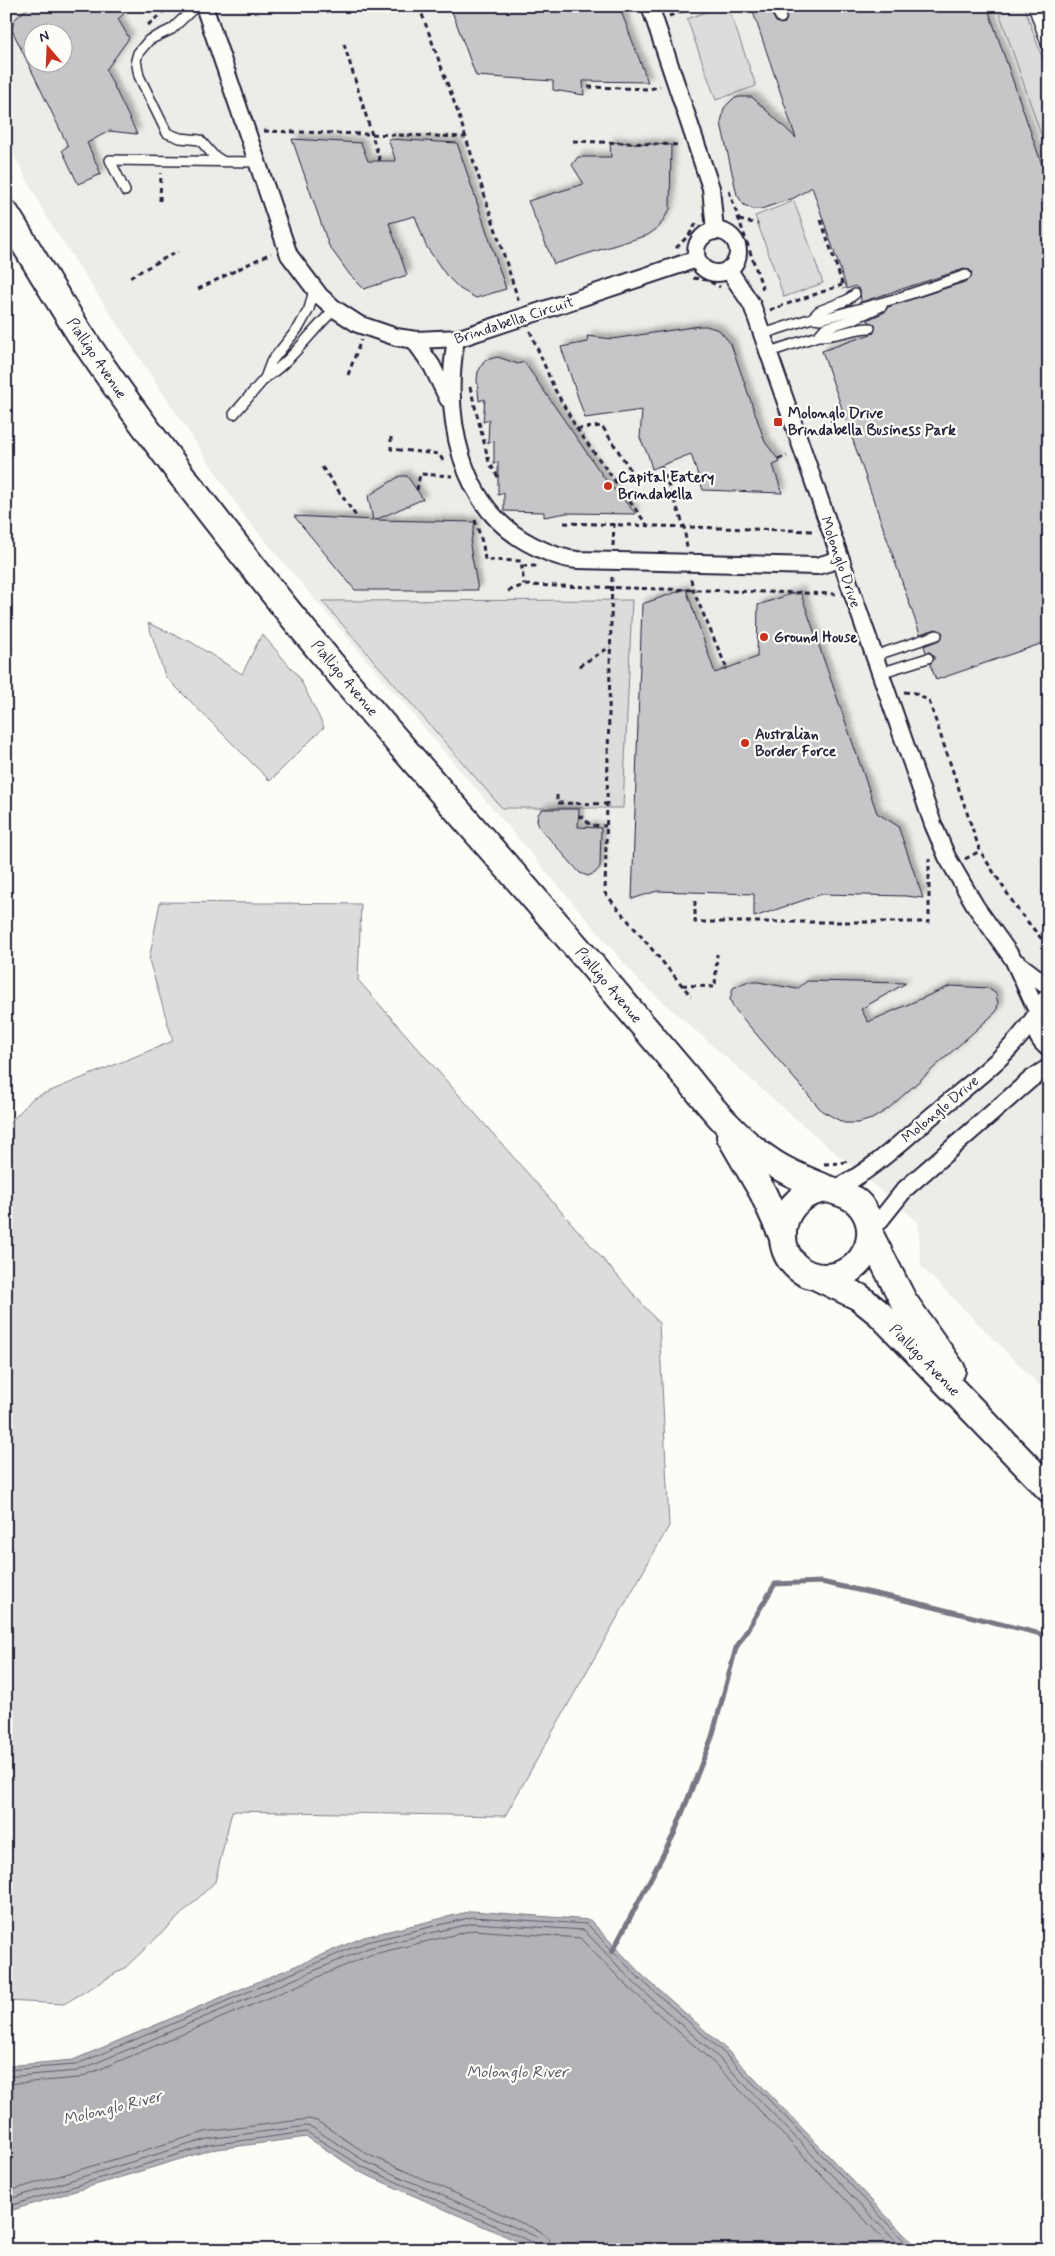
<svg xmlns="http://www.w3.org/2000/svg" width="1055" height="2256" font-family="Mynerve,sans-serif">
  <style>
    .built { fill: #ecece9; fill-rule: evenodd }
    .green { fill: #dddcdb; stroke: #807f8b }
    .water { fill: #b2b2b7; stroke: #787885 }
    .lines { fill: none; stroke-linecap: round; stroke-linejoin: round }
    .shore { stroke: #5c5c6d; stroke-width: 1 }
    .stream { stroke: #787885; stroke-width: 5 }
    .building { fill: #c6c6c8; stroke: #22223b; fill-rule: evenodd; filter: url(#shadow) }
    .service-casing { stroke: #22223b; stroke-width: 12 }
    .minor-casing { stroke: #22223b; stroke-width: 20 }
    .primary-casing { stroke: #22223b; stroke-width: 30 }
    .path { stroke: #22223b; stroke-width: 3; stroke-dasharray: 5 4; stroke-linecap: butt }
    .service { stroke: #fdfcf7; stroke-width: 9 }
    .minor { stroke: #fdfcf7; stroke-width: 16 }
    .primary { stroke: #fdfcf7; stroke-width: 26 }
    .poi-dot { fill: #c8321e; stroke: #fdfcf7; stroke-width: 2 }
    .labels { text-anchor: middle; stroke-width: 4.5; stroke-linejoin: round; paint-order: stroke }
    .street-label { font-size: 15px; fill: #22223b; stroke: #fdfcf7 }
    .poi-label { font-size: 15px; font-weight: bold; fill: #22223b; stroke: #fdfcf7; text-anchor: start }
    .water-label { font-size: 16px; font-style: italic; fill: #545466; stroke: #fdfcf7 }
  </style>
  <defs>
    <filter id="shadow"><feDropShadow dx="4.5" dy="-4.5" stdDeviation="2.5" flood-color="#0004"/></filter>
  </defs>
  <rect width="100%" height="100%" fill="#fdfcf7"/>
  <filter id="ink" filterUnits="userSpaceOnUse"><feTurbulence type="fractalNoise" baseFrequency=".02" numOctaves="2"/><feDisplacementMap in="SourceGraphic" scale="10" xChannelSelector="R" yChannelSelector="G"/><feConvolveMatrix kernelMatrix="1 2 1 2 8 2 1 2 1" color-interpolation-filters="sRGB"/></filter>
  <g filter="url(#ink)">
    <!-- built -->
    <path class="built" d="M6 6H1049V1395L921 1266 918 1222 820 1140 640 982 245 517 47 218 6 139ZM32 32H62V62H32Z"/>
    <!-- green -->
    <path class="green" d="M721 6H728L756 86 716 100 687 19Z
      M997 6H1024L1049 77V158Z
      M794 201 823 283 784 297 755 216Z
      M632 600 623 808H502L322 601Z
      M148 623 191 642 242 674 262 634 299 677 324 727 270 781 165 676Z
      M160 902 361 904 358 980 659 1323 669 1526 505 1816 232 1811 215 1882 126 1967 64 2004 6 2001V1127L33 1098 173 1041 149 960Z"/>
    <!-- water -->
    <path class="water" d="M472 1911 590 1920 641 1974 727 2050 919 2250H537L360 2172 307 2137 210 2150 6 2212V2066L73 2060 364 1937Z"/>
    <g class="lines">
      <!-- shore -->
      <path class="shore" d="M6 2070 75 2065 366 1942 473 1917 587 1924 638 1977 724 2053 913 2250
        M6 2077 77 2071 368 1948 473 1923 584 1930 633 1982 719 2058 904 2250
        M6 2084 79 2078 370 1955 474 1930 580 1938 628 1987 714 2063 894 2250
        M6 2192 205 2132 309 2119 317 2121 369 2155 540 2231 549 2239 551 2250
        M6 2200 207 2139 307 2126 313 2128 366 2162 537 2237 542 2242 544 2250
        M6 2207 209 2145 307 2132 363 2167 534 2243 538 2250"/>
      <!-- stream -->
      <path class="stream" d="M612 1952 674 1834 712 1737 736 1648 775 1584 821 1582 913 1602 1049 1636"/>
    </g>
    <!-- building -->
    <path class="building" d="M30 6H132L118 19 129 38 106 70 137 134 109 131 87 143 101 174 78 184 62 150 68 146 12 30 14 20ZM32 32H62V62H32Z
      M450 6H619L648 82 583 81 584 95 553 90V81L476 76Z
      M751 6H771V13L776 22 781 24 785 23 787 18 781 6H987L1049 185V641L936 680 930 664 934 660V656L930 652H926L924 646 941 639 943 633 936 629 920 634 822 351 874 333 875 325 867 320 885 312 888 307 968 281 972 273 970 270 964 269 861 302 860 290 855 286 847 289 812 187 794 198 761 209H753L744 205 737 195 721 123 724 108 733 99 739 97H752L796 138Z
      M292 139 361 143 368 161H396L388 139 457 143 506 289 476 298 460 289 446 275 426 246 415 216 389 223 407 275 364 289 350 275 329 246Z
      M610 142 671 145 670 209 659 227 648 235 554 264 528 201 584 184 572 165 578 157H611Z
      M700 326H706L719 330 731 344 765 442 780 462 773 465 782 493 703 490 691 454 652 469 648 455 640 438 642 410 585 418 561 347 588 342 587 336 612 339Z
      M498 357 518 364 524 362 605 479 636 514 566 513 544 517V512L504 511V493L498 495V462L494 464V441L488 443 489 420 483 422 485 399 479 401 477 380 478 372 485 360Z
      M400 476H407L423 499 375 520 475 522 470 546 478 590H355L294 516 373 520 368 496Z
      M686 589 715 673 757 657 758 605 800 591 877 813 898 826 923 898 906 896 822 894 754 917V894L657 891 632 899 642 604Z
      M543 809H579L578 827 601 828 600 867 595 873 588 876 580 873 539 827 537 821 538 814Z
      M807 981 906 983 861 1009 868 1022 950 986 988 988 996 994 998 1004 996 1012 888 1109 872 1119 858 1123H844L822 1111 733 1007 730 999 733 988 746 982H758L797 989Z"/>
    <g class="lines">
      <!-- service casing -->
      <g class="service-casing">
        <path id="service" d="M196 6 172 29 149 40 138 53 136 60 139 76 167 133 180 138 200 140 213 155 224 162
          M1033 6 1049 52
          M776 10 781 18
          M125 191 110 160 257 162
          M812 318 821 319 898 298 966 275
          M763 334 812 318 819 311 847 300 855 294
          M818 336C836 337 852 328 870 328
          M769 352 818 336 825 328 854 319 882 306
          M265 378C292 361 311 331 335 309
          M234 414 265 378 271 362 299 327 309 309 314 290
          M874 656 937 635
          M880 673 928 658"/>
      </g>
      <!-- minor casing -->
      <g class="minor-casing">
        <path id="minor" d="M204 6 289 255 320 296 335 309 358 324 396 337 416 340 460 338 697 259
          M650 6 711 188 715 231
          M696 252a21 21 0 1 1 42 0a21 21 0 1 1-42 0Z
          M728 269 752 305 933 824 947 857 976 907 1013 959 1037 1011
          M456 339C443 415 458 509 534 546 548 553 562 559 578 560L817 566 841 559
          M414 340 432 366 448 399
          M1016 962 1049 987
          M1049 996C1031 1011 1030 1035 1049 1049
          M833 1190C874 1170 905 1138 940 1109 973 1081 1011 1054 1035 1016
          M870 1233 905 1189 1031 1079 1049 1067"/>
      </g>
      <!-- primary casing -->
      <g class="primary-casing">
        <path id="primary" d="M6 214C31 254 55 295 80 334 138 421 203 504 268 586 381 729 507 863 624 1003 646 1029 668 1055 690 1081 714 1111 740 1142 773 1163 788 1173 806 1180 823 1187 838 1193 853 1194 863 1209 882 1237 861 1276 827 1277 770 1279 766 1194 828 1189
          M730 1136 763 1193 782 1235
          M870 1235 903 1300 952 1370
          M817 1277 859 1297 880 1314 1049 1489"/>
      </g>
      <!-- path -->
      <path class="path" d="M419 6 457 110 519 302
        M669 16 697 6
        M148 25 170 6
        M344 44 380 161
        M588 87 650 89 660 86
        M264 131 466 137
        M573 141 681 145
        M729 191 763 289
        M160 201 161 173
        M739 220 758 224
        M821 220 844 289
        M676 248 689 235 697 222
        M130 277 178 251
        M693 278 707 280 720 287
        M198 289 271 253
        M770 310 842 285
        M530 331 554 388 577 429 647 525
        M348 375 361 340
        M470 387 489 462 498 477
        M577 429 602 426 637 480
        M391 437V449L439 454 445 464
        M778 459 787 456
        M661 466 684 526 687 548
        M322 467 358 519
        M614 480H667
        M417 490 420 474 452 476
        M475 520 483 545 485 560 521 561 524 585
        M564 523 814 531
        M613 546 614 524
        M522 566H535V564
        M612 577 605 893 691 996
        M691 579 693 590 727 669
        M508 591 524 585 836 594
        M579 666 610 647
        M904 692 915 693 929 701 980 851 1018 910 1049 948
        M557 795V803L607 804
        M579 816 583 817 590 825 606 826
        M965 859 980 851
        M695 901V922H929V859
        M682 985 715 987 717 954
        M824 1164 841 1163 848 1161"/>
      <!-- service -->
      <use href="#service" class="service"/>
      <!-- minor -->
      <use href="#minor" class="minor"/>
      <!-- primary -->
      <use href="#primary" class="primary"/>
    </g>
  </g>
  <!-- markers -->
  <g class="poi-dot">
    <rect x="773" y="417" width="10" height="10" rx="2.5"/>
    <circle cx="608" cy="486" r="5"/>
    <circle cx="764" cy="637" r="5"/>
    <circle cx="745" cy="743" r="5"/>
  </g>
  <g class="labels">
    <!-- street labels -->
    <g class="street-label">
      <text transform="translate(514 320) rotate(-18)" y="5">Brindabella Circuit</text>
      <text transform="translate(97 358) rotate(56)" y="5">Pialligo Avenue</text>
      <text transform="translate(841 562) rotate(71)" y="5">Molonglo Drive</text>
      <text transform="translate(345 678) rotate(50)" y="5">Pialligo Avenue</text>
      <text transform="translate(609 985) rotate(50)" y="5">Pialligo Avenue</text>
      <text transform="translate(940 1109) rotate(-40)" y="5">Molonglo Drive</text>
      <text transform="translate(925 1360) rotate(46)" y="5">Pialligo Avenue</text>
    </g>
    <!-- poi labels -->
    <g class="poi-label">
      <text x="788" y="418">Molonglo Drive<tspan x="788" dy="17">Brindabella Business Park</tspan></text>
      <text x="618" y="482">Capital Eatery<tspan x="618" dy="17">Brindabella</tspan></text>
      <text x="774" y="642">Ground House</text>
      <text x="755" y="739">Australian<tspan x="755" dy="17">Border Force</tspan></text>
    </g>
    <!-- water labels -->
    <g class="water-label">
      <text x="517" y="2077">Molonglo River</text>
      <text transform="translate(112 2107) rotate(-14)" y="6">Molonglo River</text>
    </g>
  </g>
  <!-- margin -->
  <rect width="1055" height="2256" fill="none" stroke="#fdfcf7" stroke-width="25"/>
  <rect x="12" y="12" width="1030" height="2231" fill="none" stroke="#22223b" stroke-width="2" filter="url(#ink)"/>
  <!-- north arrow -->
  <g transform="translate(48 48) rotate(341)"><circle r="24" fill="#fdfcf7" stroke="#a5a5ac"/>
  <path d="M0-4L9 19L0 12L-9 19Z" fill="#c8321e"/>
  <text y="-8" font-size="14" font-weight="bold" text-anchor="middle" fill="#22223b">N</text>
  </g>
</svg>
